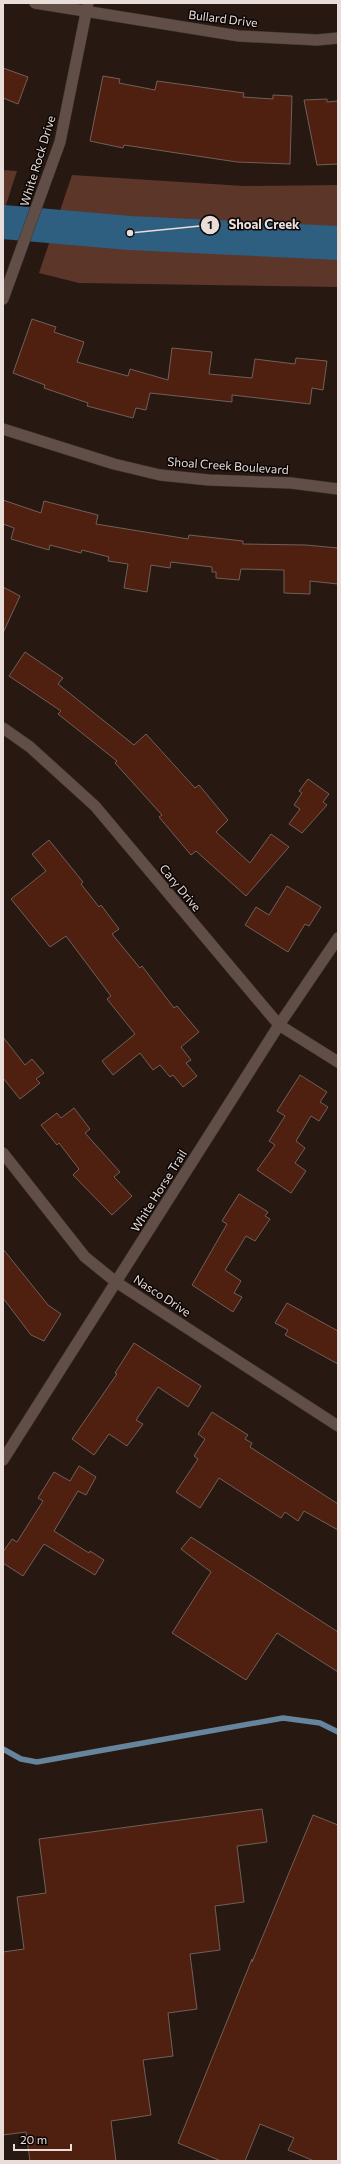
<svg xmlns="http://www.w3.org/2000/svg" width="341" height="2164" font-family="Commissioner,sans-serif">
  <style>
    .green { fill: #5b3629 }
    .lines { fill: none; stroke-linecap: round; stroke-linejoin: round }
    .stream { stroke: #66849b; stroke-width: 5.5 }
    .river { stroke: #2e5e80; stroke-width: 34 }
    .building { fill: #4f200f; stroke: #715f58 }
    .minor-casing { stroke: #3f3431; stroke-width: 12 }
    .tertiary-casing { stroke: #3f3431; stroke-width: 12 }
    .minor { stroke: #604e47; stroke-width: 11 }
    .tertiary { stroke: #604e47; stroke-width: 11 }
    .labels { text-anchor: middle; stroke-width: 3; stroke-linejoin: round; paint-order: stroke }
    .street-label { font-size: 12px; fill: #e8ddd9; stroke: #0b0504 }
    .leader { fill: none; stroke: #e8ddd9; stroke-width: 1.5 }
    .callout-dot { fill: #e8ddd9; stroke: #0b0504; stroke-width: 1.5 }
    .mark-label { font-size: 12px; text-anchor: middle; font-weight: bold; fill: #111 }
    .callout-label { font-size: 13px; text-anchor: middle; font-weight: bold; fill: #e8ddd9; stroke: #0b0504; stroke-width: 3; stroke-linejoin: round; paint-order: stroke }
  </style>
  <rect width="100%" height="100%" fill="#271812"/>
  <!-- green -->
  <path class="green" d="M3 170 17 171 3 214Z
    M72 175 244 186 338 185V287L79 283 39 273Z"/>
  <g class="lines">
    <!-- stream -->
    <path class="stream" d="M3 1749 21 1759 37 1762 283 1718 320 1723 338 1732"/>
    <!-- river -->
    <path class="river" d="M3 222 130 233 338 243"/>
  </g>
  <!-- building -->
  <path class="building" d="M3 68 28 77 18 104 3 98Z
    M103 76 120 79 119 83 155 90 157 81 244 93 243 97 273 99V95L292 96 290 164 237 162 124 145 123 148 90 141Z
    M327 99V102L338 101V164L317 165 304 100Z
    M32 319 56 327 54 332 84 342 77 362 128 376 130 369 168 380 172 348 212 352 209 374 252 378 255 359 295 364 296 358 327 361 323 390 312 388 310 404 232 395V402L150 393 146 410 136 408 133 418 87 406 88 403 44 388 45 385 13 373Z
    M3 500 41 513 44 501 98 515 96 524 188 539 189 535 243 541V544L306 545 338 548V584L310 581V594L284 593V570L241 569 239 580 216 578V572H212V567L171 562 170 568 151 565 147 592 124 588 128 564 108 561 109 557 82 550 81 553 50 545 49 550 11 539 14 528 3 524Z
    M3 587 20 596 3 633Z
    M25 652 63 678 58 684 134 745 146 734 195 788 199 785 228 820 216 832 250 863 271 834 289 847 246 896 196 851 191 855 159 817 162 815 115 763 117 761 58 714 61 711 9 676Z
    M308 779 329 794 323 802 327 805 302 833 289 824 300 809 294 805 302 793 299 791Z
    M49 840 83 882 81 884 99 907 101 905 119 929 112 934 140 968 142 966 174 1008 177 1006 199 1032 181 1047 191 1060 186 1063 197 1076 183 1087 173 1075 170 1077 160 1065 153 1070 140 1053 113 1075 102 1061 135 1034 107 999 111 996 66 936 50 947 11 899 46 871 32 854Z
    M287 886 321 907 309 926 305 924 288 952 245 925 256 907 269 915Z
    M3 1037 25 1065 32 1059 44 1073 36 1079 40 1083 20 1099 3 1078Z
    M300 1075 327 1092 320 1102 328 1107 319 1121 311 1116 296 1141 305 1148 295 1163 306 1171 291 1193 257 1170 275 1145 269 1141 285 1116 277 1111Z
    M74 1108 90 1129 85 1133 120 1172 114 1177 132 1196 112 1215 73 1175 79 1169 59 1143 57 1145 41 1125 57 1113 61 1118Z
    M239 1194 268 1212 265 1216 270 1219 255 1241 246 1236 225 1270 241 1281 234 1293 242 1297 233 1312 192 1285 227 1224 222 1221Z
    M3 1249 48 1305 61 1314 44 1341 31 1335 3 1298Z
    M287 1303 338 1331V1364L285 1335 288 1330 275 1323Z
    M134 1343 201 1386 188 1407 158 1387 136 1420 143 1424 127 1446 109 1434 94 1455 72 1439 117 1374 115 1373Z
    M212 1412 248 1435 245 1439 252 1443 250 1447 338 1504V1530L304 1511 298 1521 285 1512 281 1518 219 1478 200 1508 176 1492 198 1459 194 1456 205 1439 198 1434Z
    M79 1466 96 1477 86 1495 78 1491 54 1531 89 1553 90 1551 104 1560 95 1575 44 1544 23 1576 3 1563V1552L12 1539 17 1542 43 1501 38 1498 54 1472 70 1481Z
    M191 1537 338 1632V1672L277 1633 246 1680 172 1633 211 1572 181 1549Z
    M262 1809 267 1842 237 1846 244 1902 215 1906 220 1950 190 1954 197 2009 168 2013 173 2056 143 2060 151 2115 111 2121 116 2161H30L26 2132 3 2135V1952L24 1949 17 1897 46 1893 39 1839Z
    M313 1815 338 1825V2161H314L288 2150 294 2138 260 2124 245 2161H221L178 2143 252 1959V1962Z"/>
  <g class="lines">
    <!-- minor casing -->
    <g class="minor-casing">
      <path id="minor" d="M35 3 239 36 317 40 338 38
        M3 728 30 747 95 806 279 1025 338 1062
        M3 1153 85 1257 116 1282 338 1426
        M3 1460 279 1025 338 938"/>
    </g>
    <!-- tertiary casing -->
    <g class="tertiary-casing">
      <path id="tertiary" d="M3 299 60 142 88 3
        M3 429 114 464 160 475 209 480 291 483 338 489"/>
    </g>
    <!-- minor -->
    <use href="#minor" class="minor"/>
    <!-- tertiary -->
    <use href="#tertiary" class="tertiary"/>
  </g>
  <g class="labels">
    <!-- street labels -->
    <g class="street-label">
      <text transform="translate(223 19) rotate(7)" y="4">Bullard Drive</text>
      <text transform="translate(38 161) rotate(-73)" y="4">White Rock Drive</text>
      <text transform="translate(228 466) rotate(4)" y="4">Shoal Creek Boulevard</text>
      <text transform="translate(180 888) rotate(50)" y="4">Cary Drive</text>
      <text transform="translate(159 1191) rotate(-58)" y="4">White Horse Trail</text>
      <text transform="translate(162 1296) rotate(33)" y="4">Nasco Drive</text>
    </g>
  </g>
  <!-- callouts -->
  <path class="leader" d="M130 233L210 225"/>
  <g class="callout-dot">
    <circle cx="130" cy="233" r="4"/>
    <circle cx="210" cy="225" r="10"/>
  </g>
  <g class="mark-label">
    <text x="210" y="229">1</text>
  </g>
  <g class="callout-label">
    <text x="264" y="229">Shoal Creek</text>
  </g>
  <!-- border -->
  <rect width="341" height="2164" fill="none" stroke="#e8ddd9" stroke-width="8"/>
  <!-- scale -->
  <path d="M14 2144v6h57v-6" fill="none" stroke="#e8ddd9" stroke-width="2"/>
  <text x="20" y="2144" font-size="12" fill="#e8ddd9" stroke="#0b0504" stroke-width="3" paint-order="stroke">20 m</text>
</svg>
